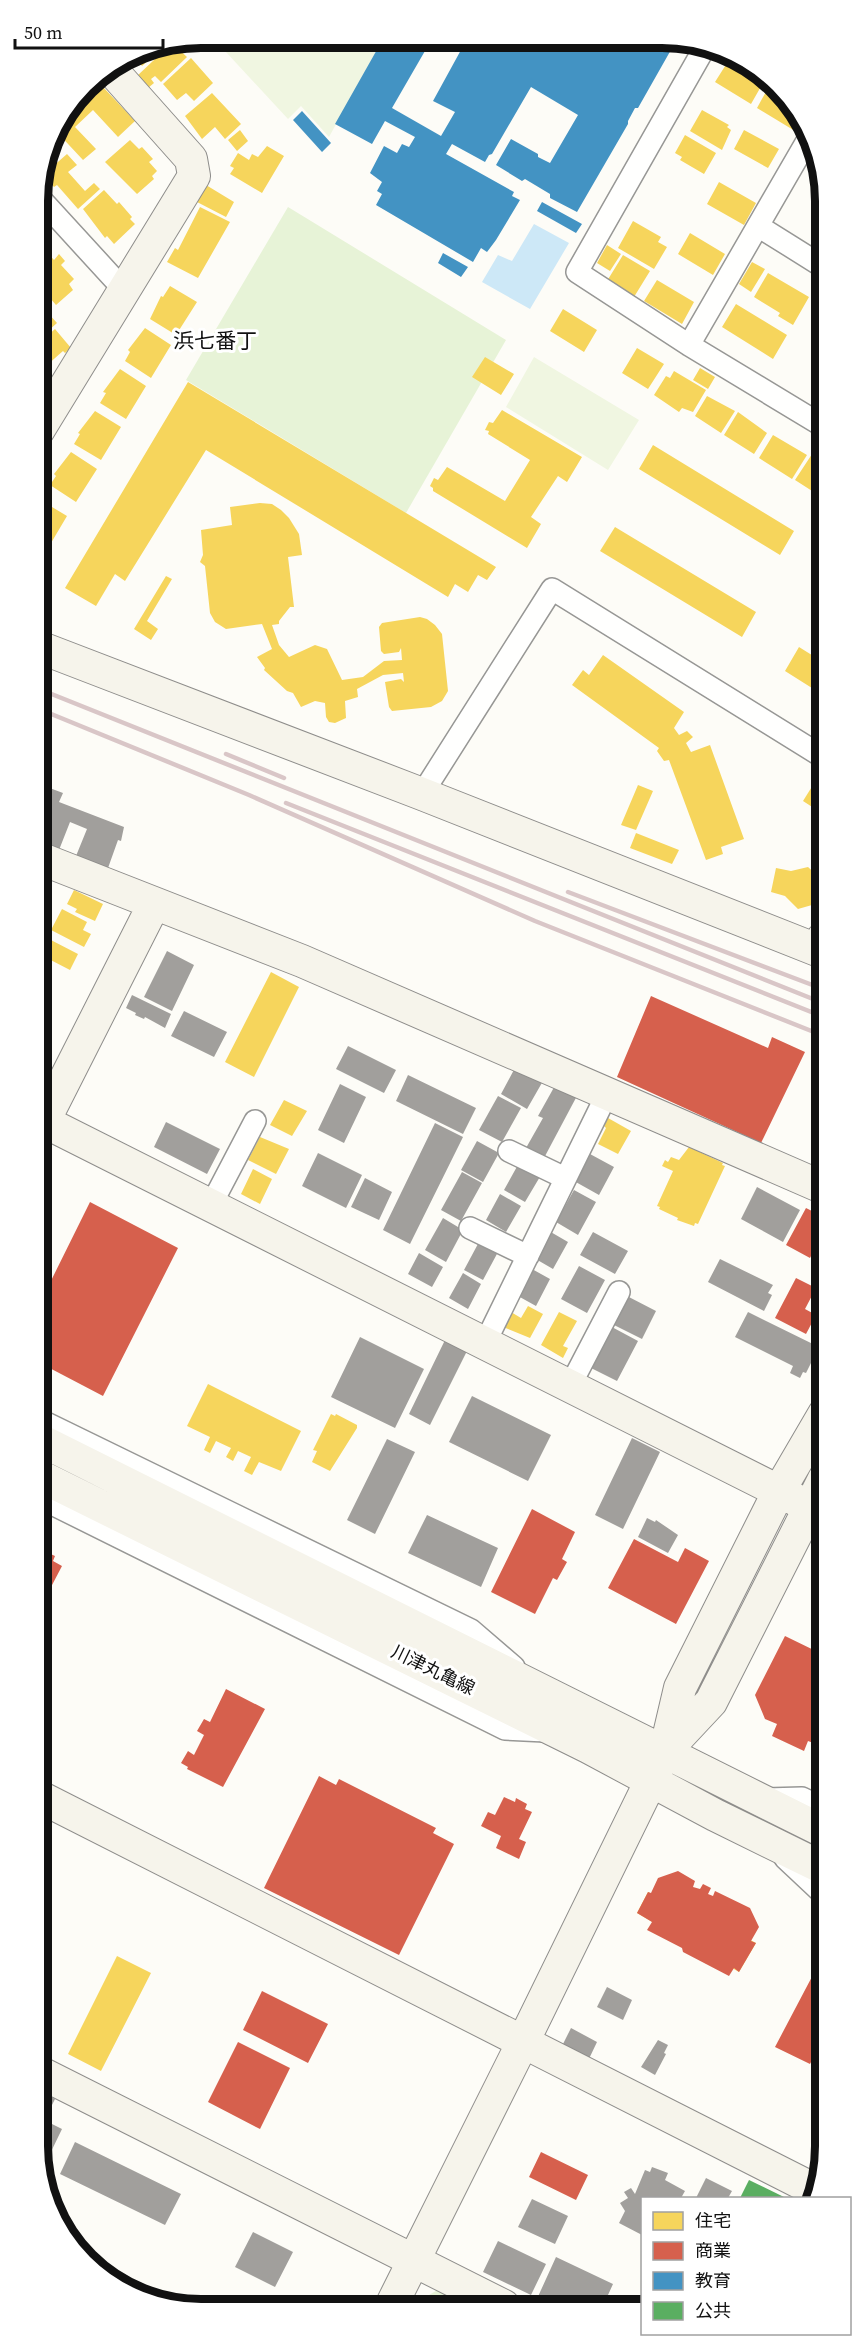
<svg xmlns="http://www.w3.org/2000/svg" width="863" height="2347" font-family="'Source Serif 4','Noto Sans JP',serif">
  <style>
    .green { fill: #e7f3d7 }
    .pitch { fill: #f0f6e1 }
    .water { fill: #cde8f7 }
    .homes { fill: #f6d55c }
    .shops { fill: #d6604d }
    .schools { fill: #4393c3 }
    .public { fill: #5aae61 }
    .building { fill: #a19f9c }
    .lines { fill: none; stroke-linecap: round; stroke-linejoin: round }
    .street-casing { stroke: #979795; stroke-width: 24 }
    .secondary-casing { stroke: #8e8d8b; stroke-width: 34 }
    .street { stroke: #fffffe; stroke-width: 21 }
    .secondary { stroke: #f6f4eb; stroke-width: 32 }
    .rail { stroke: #d9c6c7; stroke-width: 4.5 }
    .labels { text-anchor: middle; stroke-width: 6; stroke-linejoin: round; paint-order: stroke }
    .street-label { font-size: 18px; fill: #111; stroke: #fff }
    .quarter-label { font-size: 21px; fill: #111; stroke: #fff }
    .rim { fill: none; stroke: #111; stroke-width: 8 }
  </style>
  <rect width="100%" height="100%" fill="#fdfcf7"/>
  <!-- green -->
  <path class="green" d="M288 207 506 340 406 513 186 380Z
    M441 2288 478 2306H423L429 2295Z"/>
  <!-- pitch -->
  <path class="pitch" d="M213 38 383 39 329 137 301 106 288 119Z
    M534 357 639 420 608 470 506 407Z"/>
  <!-- water -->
  <path class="water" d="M534 224 569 243 530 309 482 282 498 255 512 261Z"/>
  <!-- homes -->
  <path class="homes" d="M172 43 187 57 161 82 155 76 151 79 154 83 148 88 137 76Z
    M167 44 142 66 136 58 147 48Z
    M191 58 213 83 194 101 186 93 177 100 163 84Z
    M727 63 763 83 751 104 715 82Z
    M103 87 135 121 118 137 93 110 75 127 96 149 83 160 55 130Z
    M768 88 784 97 799 125 795 131 757 108Z
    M212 93 241 124 225 139 215 127 202 139 185 116Z
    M702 110 729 125 727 127 731 130 722 150 690 131Z
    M240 130 248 141 237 151 228 140Z
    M744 130 779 149 768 168 734 149Z
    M685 135 716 153 704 174 680 160 682 157 675 153Z
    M130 140 139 149 142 147 153 159 149 162 157 171 152 176 154 179 137 194 105 162Z
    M267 146 284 156 262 193 230 174 234 168 230 166 238 153 249 160 252 154 258 157Z
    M67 154 77 165 68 172 85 191 94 183 100 189 78 209 57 185 54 187 43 175Z
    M719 182 756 203 744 225 707 204Z
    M206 185 234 202 226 217 197 202Z
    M104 190 117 204 119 202 132 217 130 219 135 224 114 244 107 236 105 238 83 209Z
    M200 207 230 222 198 278 167 262 175 248 178 250Z
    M633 221 661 237 658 242 667 247 654 269 618 248Z
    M690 233 725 254 713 275 678 254Z
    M38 242 54 260 59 254 65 261 61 265 74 279 69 284 73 290 56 305 38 284Z
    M607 245 621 254 610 271 597 263Z
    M623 255 650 271 634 297 607 281Z
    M752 262 765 269 751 292 739 284Z
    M768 273 809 297 793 325 778 316 780 313 754 297Z
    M657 280 694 302 682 324 644 301Z
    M170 286 197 302 176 335 150 319 161 296 163 297Z
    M38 302 57 323 38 340Z
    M736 304 787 335 773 359 722 327Z
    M563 309 597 330 584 352 550 331Z
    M145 328 171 345 151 378 125 361 130 352 128 350Z
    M55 329 71 348 65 353 63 351 46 366 38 356V344Z
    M637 348 664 364 648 389 622 373Z
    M485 357 514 374 501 395 472 377Z
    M700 368 715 377 708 389 693 380Z
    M120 369 146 386 126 419 100 403 106 393 103 392Z
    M674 371 706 390 693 412 682 408 679 412 654 395 666 376 670 378Z
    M188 382 496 567 487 580 478 575 468 592 455 584 448 597 206 450 125 581 115 574 96 606 65 588Z
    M707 396 735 411 721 433 695 416Z
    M502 410 582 457 567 482 558 476 531 517 541 524 527 548 433 491V488L430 486 434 478 438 480 447 467 505 501 530 460 488 434 489 431 485 430 489 422 493 423Z
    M95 411 121 427 101 460 74 444 80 434 78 433Z
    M738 412 767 433 754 454 724 435Z
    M773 435 807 455 792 479 759 458Z
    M653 445 794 531 780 555 639 469Z
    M814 451 823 456V498L795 480Z
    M71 452 97 469 76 502 50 485 56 476 54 474Z
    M260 503 272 504 281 510 289 518 299 534 302 555 288 557 294 607H290L279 621V624L272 625 279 645 289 657 315 645 327 649 342 680 363 677 384 661 402 660 401 648 399 652 384 654 381 651 379 627 382 623 420 617 427 619 435 625 442 634 448 691 442 701 431 707 392 711 389 707 385 682 401 679 404 682 403 673 383 675 357 689 358 697 345 701 346 718 335 723 329 722 326 717 325 703 315 701 301 707 293 693 287 691 264 670 265 668 257 657 272 649 262 624 226 629 215 622 210 613 205 566 200 562 203 555 201 530 232 525 230 507Z
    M47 504 67 516 38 565V519Z
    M615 527 756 612 742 637 600 551Z
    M166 576 172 579 147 621 158 629 151 640 134 629Z
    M799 647 823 662V695L785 671Z
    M603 655 684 712 674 728 679 735 687 731 693 737 686 743 691 752 710 745 744 839 721 847 723 854 706 860 669 760 664 761 657 751 659 748 572 685 583 670 589 675Z
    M818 777 823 781V814L803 801Z
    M638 785 653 791 636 830 621 825Z
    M636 833 679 850 672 864 630 848Z
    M808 867 823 881 819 903 798 909 785 896 771 892 776 868 791 871Z
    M74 890 103 904 95 921 75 912 77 909 67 904Z
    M62 909 87 922 83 930 91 934 84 947 51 930Z
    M47 938 78 954 70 970 39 954Z
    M271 972 299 987 254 1077 225 1062Z
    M284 1100 307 1111 292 1136 270 1125Z
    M608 1118 631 1131 618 1154 598 1144 606 1128 604 1126Z
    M260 1137 289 1149 276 1174 248 1160Z
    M689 1147 723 1163 722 1165 725 1166 698 1224 695 1223 694 1226 677 1220 678 1218 659 1209 660 1207 657 1206 673 1171 662 1166 665 1160 668 1162 671 1157 679 1160Z
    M253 1169 272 1179 260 1204 241 1194Z
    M528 1306 543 1314 530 1338 503 1327 511 1312 521 1318Z
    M559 1312 577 1321 563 1346 568 1348 563 1358 541 1345Z
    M208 1384 301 1431 281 1471 259 1462 252 1475 244 1471 251 1457 238 1451 233 1461 226 1457 231 1448 216 1441 210 1453 204 1450 210 1437 187 1426Z
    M331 1414 335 1416 336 1414 357 1425V1428L330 1471 312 1462 317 1451 313 1450Z
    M648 1892 667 1901 670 1896 756 1943 739 1972 637 1913Z
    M117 1956 151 1973 101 2071 68 2054Z"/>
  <!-- shops -->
  <path class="shops" d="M651 996 768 1048 772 1037 805 1052 761 1143 617 1077Z
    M90 1202 178 1248 103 1396 40 1363 39 1305Z
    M806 1208 824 1217V1231L810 1258 786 1245Z
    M796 1278 816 1288 805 1309 816 1315 806 1334 775 1318Z
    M532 1509 575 1532 562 1559 567 1562 557 1580 553 1578 535 1614 491 1592Z
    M634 1539 678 1562 685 1548 709 1561 676 1624 608 1588Z
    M40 1549 55 1556 53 1561 62 1566 40 1608Z
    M785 1636 824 1655 825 1727 816 1744 808 1741 804 1751 772 1736 777 1724 765 1719 755 1695Z
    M226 1689 265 1709 223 1787 187 1769 188 1767 181 1763 188 1751 194 1755 204 1735 197 1731 204 1719 210 1722Z
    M319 1776 336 1785 339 1779 436 1828 433 1833 454 1844 399 1955 264 1888Z
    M504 1797 515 1802 516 1798 527 1804 525 1809 532 1812 519 1839 526 1842 519 1859 496 1848 501 1836 481 1826 488 1812 495 1815Z
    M678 1871 695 1881 693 1887 700 1889 703 1884 711 1888 708 1894 713 1896 715 1891 750 1908 759 1927 751 1941 756 1943 739 1972 734 1968 729 1976 683 1952 682 1948 647 1930 652 1922 637 1913 648 1892 651 1893 658 1878Z
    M825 1952V2035L810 2064 775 2047Z
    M262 1991 328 2024 308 2063 243 2030Z
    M238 2042 290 2068 260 2129 208 2102Z
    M541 2152 588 2175 576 2200 529 2177Z"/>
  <!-- schools -->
  <path class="schools" d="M383 39H429V44L392 108 441 136 455 112 433 101 467 39 676 41 638 108H635L628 121V124L577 212 550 198V194L525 179 522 181 496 165 511 139 538 154V157L550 163 578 115 531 87 492 154 489 155 485 162 452 144 446 154 514 192 512 196 520 200 496 240 487 252 481 248 473 262 376 205 382 194 377 191 382 182 370 173 384 146 397 153 402 144 409 147 415 137 385 121 372 144 335 124Z
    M302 111 331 143 322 152 293 120Z
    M542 202 582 224 576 233 537 211Z
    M443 253 468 267 461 277 438 263Z"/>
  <!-- public -->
  <path class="public" d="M749 2180 786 2198H740Z"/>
  <!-- building -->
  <path class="building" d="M39 784 63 793 59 802 124 827 121 841 118 840 108 868 76 856 87 829 70 822 59 850 39 842Z
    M167 951 194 965 172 1011 144 997Z
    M132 995 171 1014 165 1028 145 1017 144 1019 135 1015 136 1013 126 1008Z
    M184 1011 227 1032 214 1057 171 1036Z
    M348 1046 396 1070 384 1093 336 1069Z
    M516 1066 543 1081 527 1109 501 1094Z
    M408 1075 476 1108 463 1134 396 1101Z
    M557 1082 578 1094 544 1158 526 1148 543 1118 538 1116Z
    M340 1084 366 1097 344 1143 318 1130Z
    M498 1096 521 1108 502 1142 479 1130Z
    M166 1122 220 1149 207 1174 154 1147Z
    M435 1123 463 1137 410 1244 383 1230Z
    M477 1141 499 1153 483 1182 461 1170Z
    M318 1153 362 1175 346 1208 302 1186Z
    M590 1154 614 1167 599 1195 574 1181Z
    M519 1163 541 1175 525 1202 504 1190Z
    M462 1172 482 1183 461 1221 441 1210Z
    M365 1178 392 1192 379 1220 351 1207Z
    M757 1187 800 1210 783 1242 741 1219Z
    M574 1190 596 1202 578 1235 556 1222Z
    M500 1194 521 1206 506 1232 486 1220Z
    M443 1218 463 1230 446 1262 425 1250Z
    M549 1231 568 1242 553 1269 534 1258Z
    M593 1232 628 1251 615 1274 580 1255Z
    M479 1242 498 1252 483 1280 464 1270Z
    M419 1253 443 1267 432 1287 408 1274Z
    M39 1255 51 1261 39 1286Z
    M720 1259 773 1285 768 1293 772 1295 764 1311 708 1282Z
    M579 1266 605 1280 587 1313 561 1299Z
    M532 1269 550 1279 536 1306 518 1296Z
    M463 1273 481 1284 468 1309 449 1298Z
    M625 1295 656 1311 642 1339 610 1323Z
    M748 1312 819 1347 806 1373 803 1372 800 1378 790 1373 793 1366 735 1337Z
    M610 1326 638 1341 617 1381 589 1367Z
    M360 1337 424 1369 395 1428 331 1397Z
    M445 1340 467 1351 430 1425 409 1414Z
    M472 1396 551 1435 528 1481 449 1442Z
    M632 1438 660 1452 623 1529 595 1515Z
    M387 1439 415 1452 375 1534 347 1520Z
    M427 1515 498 1548 481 1587 408 1553Z
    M647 1518 655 1522 656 1520 678 1535 668 1553 638 1537Z
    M607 1987 632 2000 623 2020 597 2007Z
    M571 2028 597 2042 587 2063 560 2050Z
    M658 2040 668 2045 664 2053 666 2054 655 2075 641 2067Z
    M820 2066 825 2068V2087L813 2081Z
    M41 2092 55 2099 49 2111 41 2107Z
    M41 2123 50 2128 52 2124 62 2129 47 2160 41 2157Z
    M75 2142 181 2194 165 2225 60 2174Z
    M652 2167 668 2173 665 2180 685 2191 681 2198H642V2235L619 2223 625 2211 620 2203 628 2198 624 2192 631 2188 635 2194 645 2170 650 2172Z
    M706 2178 732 2191 728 2198H696Z
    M532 2199 568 2216 555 2244 518 2227Z
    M253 2232 293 2252 275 2287 235 2267Z
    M498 2241 546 2264 531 2295 483 2272Z
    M556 2257 613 2284 603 2306H548L536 2301Z"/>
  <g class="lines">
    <!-- street casing -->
    <g class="street-casing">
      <path id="street" d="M705 47 577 272 689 345 823 426
        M38 196 124 290
        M758 226 822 266
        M689 345 807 141
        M422 794 552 589 823 757
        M509 1151 565 1178
        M211 1205 255 1121
        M470 1228 528 1256
        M485 1343 607 1094
        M570 1386 619 1292
        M40 1420 471 1630 514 1667
        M40 1498 505 1729 545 1731
        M766 1799 802 1798 825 1809
        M785 1858 818 1889 825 1893"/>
    </g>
    <!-- secondary casing -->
    <g class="secondary-casing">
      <path id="secondary" d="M38 431 194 176 191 159 110 68
        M39 647 422 794 817 950 823 938
        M39 858 302 961 824 1188
        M39 1119 824 1514
        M39 1131 154 904
        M40 1440 825 1832
        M40 1476 588 1747 715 1815 825 1869
        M667 1749 711 1702 824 1479
        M40 1797 817 2191
        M41 2073 504 2306
        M391 2306 523 2042 665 1752 680 1688 779 1491 824 1414"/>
    </g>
    <!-- street -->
    <use href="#street" class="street"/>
    <!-- secondary -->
    <use href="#secondary" class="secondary"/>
    <!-- rail -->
    <path class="rail" d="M39 689 823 1003
      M39 709 249 795 535 921 824 1036
      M226 754 284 778
      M286 803 824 1017
      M568 892 823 989"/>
  </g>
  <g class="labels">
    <!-- street labels -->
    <g class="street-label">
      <text transform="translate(433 1670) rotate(26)" y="6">川津丸亀線</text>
    </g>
    <!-- quarter labels -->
    <g class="quarter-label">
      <text x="215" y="348">浜七番丁</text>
    </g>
  </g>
  <!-- crop -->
  <path d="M0 0H863V2347H0ZM201 48H662A153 153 0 0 1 815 201V2146A153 153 0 0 1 662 2299H201A153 153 0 0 1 48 2146V201A153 153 0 0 1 201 48Z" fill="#fff" fill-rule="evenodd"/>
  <path class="rim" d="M201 48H662A153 153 0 0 1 815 201V2146A153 153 0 0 1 662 2299H201A153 153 0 0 1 48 2146V201A153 153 0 0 1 201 48Z"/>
  <!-- legend -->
  <rect x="641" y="2197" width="210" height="138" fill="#ffffff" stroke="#a0a0a0" stroke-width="1.5"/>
  <rect x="653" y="2212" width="30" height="18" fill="#f6d55c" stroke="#a0a0a0" stroke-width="1.5"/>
  <text x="695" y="2227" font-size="18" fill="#111111">住宅</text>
  <rect x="653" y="2242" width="30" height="18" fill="#d6604d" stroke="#a0a0a0" stroke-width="1.5"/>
  <text x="695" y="2257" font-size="18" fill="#111111">商業</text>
  <rect x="653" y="2272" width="30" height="18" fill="#4393c3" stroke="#a0a0a0" stroke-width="1.5"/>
  <text x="695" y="2287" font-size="18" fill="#111111">教育</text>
  <rect x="653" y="2302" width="30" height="18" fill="#5aae61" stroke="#a0a0a0" stroke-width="1.5"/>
  <text x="695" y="2317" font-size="18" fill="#111111">公共</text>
  <!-- scale -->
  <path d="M15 39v9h148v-9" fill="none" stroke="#111111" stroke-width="3"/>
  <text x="24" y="39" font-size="18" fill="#111111" stroke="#ffffff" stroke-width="4.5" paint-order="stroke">50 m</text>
</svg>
